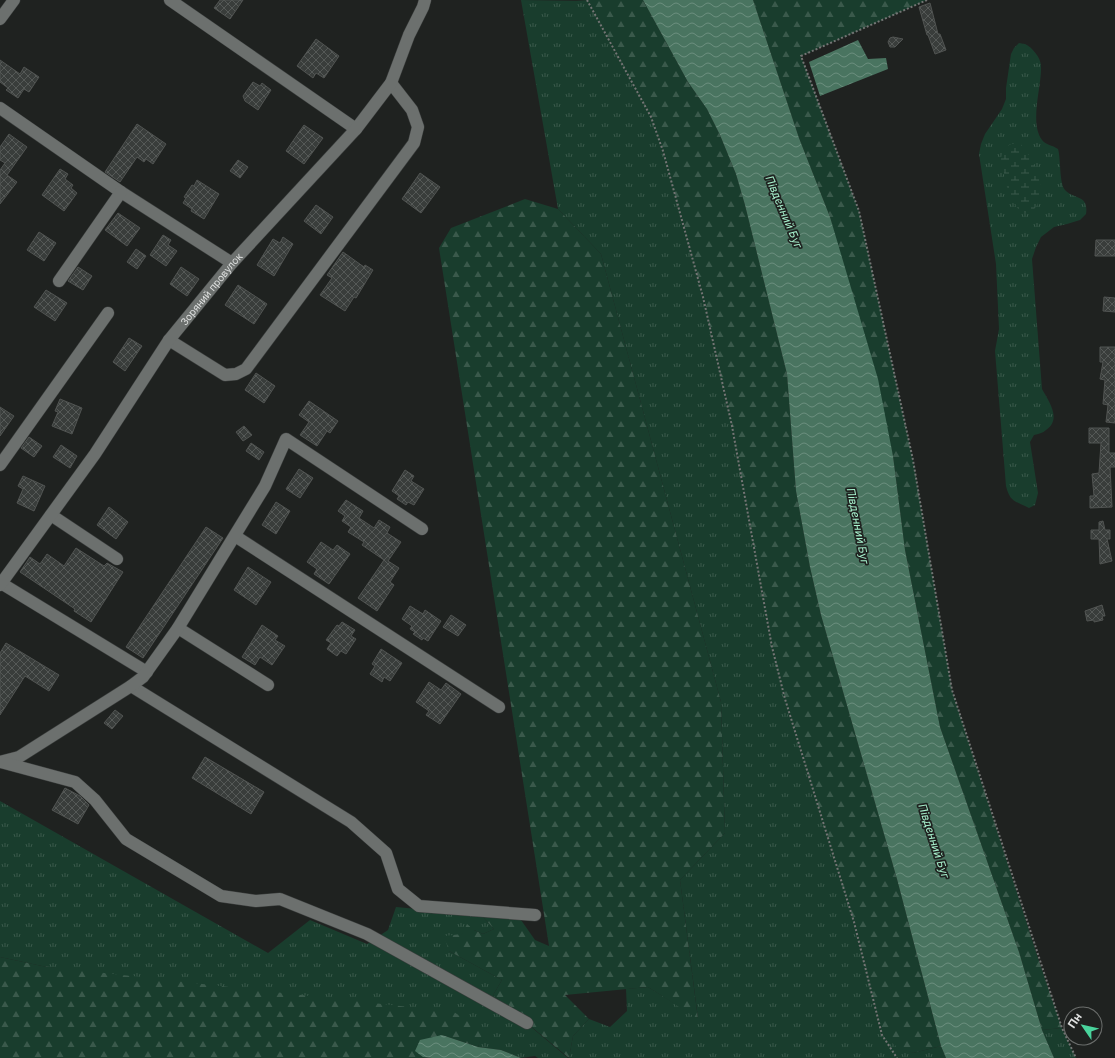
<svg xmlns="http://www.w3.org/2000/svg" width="1115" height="1058" font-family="Inter,sans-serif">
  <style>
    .grass { fill: url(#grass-tufts) }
    .forest { fill: url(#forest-firs) }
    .wetland { fill: url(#wetland-marsh) }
    .water { fill: url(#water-waves) }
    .building { fill: url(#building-cross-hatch); stroke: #515452 }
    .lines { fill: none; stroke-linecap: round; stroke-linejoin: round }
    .minor-casing { stroke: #3b3e3d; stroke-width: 13 }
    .path { stroke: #737574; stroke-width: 2; stroke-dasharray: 2 2; stroke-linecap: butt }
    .minor { stroke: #6c706e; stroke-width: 12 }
    .labels { text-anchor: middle; stroke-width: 3.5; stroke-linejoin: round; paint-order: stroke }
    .street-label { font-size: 10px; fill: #dddfde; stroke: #1f2220 }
    .water-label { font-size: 11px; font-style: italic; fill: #a8f2ce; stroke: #1f2220 }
  </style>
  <defs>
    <pattern id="grass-tufts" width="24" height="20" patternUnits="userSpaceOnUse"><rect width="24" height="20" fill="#193d2d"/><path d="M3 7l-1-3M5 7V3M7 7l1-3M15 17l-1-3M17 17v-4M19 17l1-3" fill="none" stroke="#3a594b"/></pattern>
    <pattern id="forest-firs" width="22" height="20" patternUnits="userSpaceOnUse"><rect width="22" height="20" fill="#193d2d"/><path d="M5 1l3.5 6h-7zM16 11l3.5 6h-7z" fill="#3a594b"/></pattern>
    <pattern id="wetland-marsh" width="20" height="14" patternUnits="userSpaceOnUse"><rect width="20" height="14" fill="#193d2d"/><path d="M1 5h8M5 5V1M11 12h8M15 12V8" fill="none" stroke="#3a594b"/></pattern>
    <pattern id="water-waves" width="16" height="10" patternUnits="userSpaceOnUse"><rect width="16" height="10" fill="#497460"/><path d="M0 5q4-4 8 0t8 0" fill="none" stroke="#6b8e7e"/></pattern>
    <pattern id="building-cross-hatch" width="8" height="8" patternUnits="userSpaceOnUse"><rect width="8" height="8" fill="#393d3b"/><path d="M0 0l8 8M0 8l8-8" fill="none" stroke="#555957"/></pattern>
  </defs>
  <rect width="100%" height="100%" fill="#1f2220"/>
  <!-- grass -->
  <path class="grass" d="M521 0 588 1 651 117 663 151 703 297 732 426 772 647 785 699 854 922 882 1035 913 1053 941 1046 946 1058H569L573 1036 589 1019 610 1027 627 1011 626 989 648 987 698 1018 680 880 725 833 721 702 601 254 558 209Z
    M1019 43C1019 43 1024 44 1025 44 1032 47 1041 58 1041 66 1042 86 1029 123 1042 140 1046 145 1052 145 1058 149 1061 159 1059 183 1065 190 1074 200 1089 194 1086 214L1080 220 1067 224 1054 227 1041 237 1036 247 1032 259 1042 389C1049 402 1062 419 1046 430 1043 433 1038 434 1034 435L1030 442 1038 493 1035 505 1029 508C1015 501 1010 502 1006 486L995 351 999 329 996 264 979 154 981 144 985 134 1002 109 1006 99V88L1011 54 1014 48Z
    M0 801 268 953 310 920 367 944 388 930 396 907 481 915 494 929 483 934 474 930 462 934 449 951 502 980 493 995 568 1058H538L535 1056 521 1058 501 1050 478 1047 482 1032 42 966 0 957Z
    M1062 1028 1076 1058H1054L1042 1030Z"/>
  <!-- forest -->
  <path class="forest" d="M576 0H643L688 82 707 109 720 135 736 174 745 205 787 374 796 491 810 567 821 615 897 879 941 1046 913 1053 896 1046 882 1035 854 922 785 699 772 647 732 426 703 297 663 151 651 117 588 1Z
    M753 0H927L801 56 859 211 913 460 952 690 1038 958 1062 1028 1042 1030 1019 952 940 727 905 550 893 456 830 217 799 138Z
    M525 199 558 209 601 254 721 702 725 833 680 880 698 1019 648 987 565 995 589 1019 573 1036 569 1058 493 995 502 980 449 951 444 936 462 934 467 924 474 930 483 934 494 929 481 915 521 920 535 940 549 946 439 248 451 228Z
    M0 957 42 966 454 1012 483 1032 478 1047 442 1035 423 1057 432 1058H0Z"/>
  <!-- wetland -->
  <path class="wetland" d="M1020 143C1035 163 1054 194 1029 214L1021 212 1014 204 1007 187 1001 159 1003 149 1011 144Z"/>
  <!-- water -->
  <path class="water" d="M643 0H753L799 138 830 217 878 379 893 456 905 550 940 727 1019 952 1042 1030 1054 1058H946L941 1046 897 879 821 615 810 567 796 491 787 374 745 205 736 174 720 135 707 109 688 82Z
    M858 40 868 59 886 58 888 69 820 96 809 62Z
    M442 1035 478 1047 501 1050 521 1058H432L423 1057 415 1051 420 1040Z"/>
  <!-- building -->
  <path class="building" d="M220 0H243L230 19 214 8Z
    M930 3 938 34H940L946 50 935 54 928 35H927L919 7Z
    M893 37 903 39 895 47H890L888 42 890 38Z
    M316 39 339 56 324 78 316 73 313 78 297 66Z
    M0 60 20 74 24 67 39 77 29 92 24 89 18 98 6 90 8 88 0 82Z
    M253 82 260 86 262 83 271 90 258 110 245 101 243 96Z
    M137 124 166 144 153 164 146 159 144 162 137 157 120 182 105 172Z
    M304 125 323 138 304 164 286 151Z
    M9 134 27 147 7 175 17 182 0 204V170L5 163 0 160V147Z
    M238 160 248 167 240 178 230 171Z
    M60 169 68 174 65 179 73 185 71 188 77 193 64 211 42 195Z
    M420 173 440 187 421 213 402 199Z
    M197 180 219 194 204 219 191 211 192 209 183 203 186 198 184 197 192 185 194 186Z
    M316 205 333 217 321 234 304 221Z
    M118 213 140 228 127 246 105 230Z
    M39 232 56 243 44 261 27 250Z
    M163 235 171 240 168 245 177 251 166 266 150 255Z
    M283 237 293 244 274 276 257 265 273 239 280 243Z
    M1096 240H1115V256H1095Z
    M136 249 146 256 137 269 127 262Z
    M343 252 364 267 365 265 373 270 356 298 354 297 345 311 320 295 332 278 327 275Z
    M78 267 92 276 83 290 68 281Z
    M181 267 199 279 187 296 170 284Z
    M238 285 267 304 254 324 225 305Z
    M46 290 67 303 55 321 34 307Z
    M1104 297 1115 298V312L1103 311Z
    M129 338 142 346 125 371 113 362Z
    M1100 347H1115V423L1106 422 1108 405 1103 404 1105 380 1100 379 1103 362H1100Z
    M256 373 275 386 264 403 245 390Z
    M60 399 82 408 72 434 52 426 58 412 55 411Z
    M309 401 338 421 330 433 327 431 317 446 300 435 309 422 299 415Z
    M0 407 14 416 0 436Z
    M244 426 252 435 243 441 236 432Z
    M1089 428H1109V453H1115V467H1110L1112 507 1090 508V496H1094L1092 474 1099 473 1101 443H1089Z
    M29 437 42 446 34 457 21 448Z
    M251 443 264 452 259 460 246 451Z
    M61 445 77 456 70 468 53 457Z
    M299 469 313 478 300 498 286 489Z
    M405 470 414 476 411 481 424 489 414 505 408 502 406 505 397 499 399 496 392 491Z
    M23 476 45 486 34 511 17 503 23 489 18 486Z
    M346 500 363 511 359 518 374 528 379 520 390 527 387 533 401 542 388 561 399 568 390 582 394 585 377 611 358 598 384 560 362 545 364 542 348 532 351 527 342 521 345 516 338 511Z
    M276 502 290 511 276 534 262 525Z
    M109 507 128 522 116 539 97 525Z
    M1103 521 1105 530H1110V539H1107L1112 561 1100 564 1099 539H1091V530H1099V522Z
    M206 527 223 538 143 658 126 647Z
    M321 542 333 550 337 545 350 554 329 584 314 574 317 569 307 562Z
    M76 548 104 566 107 563 123 572 91 622 74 611 75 609 20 572 30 557 40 564 47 554 64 566Z
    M248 567 271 582 256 605 234 590Z
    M1102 605 1105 616H1102L1103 620 1094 622V620L1087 621 1085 611Z
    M410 606 423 614 425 610 441 621 428 641 423 638 422 640 413 634 415 632 410 629 412 626 402 619Z
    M451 615 466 625 458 636 443 627Z
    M342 622 355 630 351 636 356 639 346 654 341 651 337 656 327 649 331 643 326 640 337 625 339 626Z
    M262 625 278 636 275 640 285 646 272 665 260 657 255 665 242 657Z
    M6 643 59 675 49 691 25 676 0 715V653Z
    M381 649 402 663 390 681 384 677 382 682 370 674 375 666 372 664Z
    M429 682 441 690 446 683 461 694 440 724 426 715 429 711 416 702Z
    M115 710 123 716 112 729 104 723Z
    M205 757 264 792 251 814 192 778Z
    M65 788 80 796 89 805 78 824 52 810Z"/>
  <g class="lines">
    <!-- minor casing -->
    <g class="minor-casing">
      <g id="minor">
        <path d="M170 0 356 129"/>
        <path d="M0 19 14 0"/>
        <path d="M0 108 121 192 232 263"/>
        <path d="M59 281 121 192"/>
        <path d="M169 340 225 375 236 374 246 369 414 143 418 127 412 110 391 83"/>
        <path d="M0 465 108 313"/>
        <path d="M51 515 117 559"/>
        <path d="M235 536 499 707"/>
        <path d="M1 583 147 672"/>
        <path id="s1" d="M0 585 95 454 169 340 232 263 356 129 391 83 409 35 423 7 425 0"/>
        <path d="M178 628 268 685"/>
        <path d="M131 686 351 822 386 853 398 889 419 906 535 915"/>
        <path d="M0 762 19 757 131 686 143 677 178 628 265 486 286 439 422 529"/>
        <path d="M1 762 75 782 95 800 126 839 221 896 256 901 280 899 367 934 527 1023"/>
      </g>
    </g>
    <!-- path -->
    <path class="path" d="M587 0 651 117 663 151 703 297 732 426 772 647 785 699 854 922 882 1035 897 1058
      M927 0 801 56 859 211 913 460 952 690 1062 1028 1076 1058"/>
    <!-- minor -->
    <use href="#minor" class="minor"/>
  </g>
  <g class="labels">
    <!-- street labels -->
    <g class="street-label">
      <text dy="4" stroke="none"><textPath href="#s1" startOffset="364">Зоряний провулок</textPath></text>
    </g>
    <!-- water labels -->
    <g class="water-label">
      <text transform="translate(784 212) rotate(67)" y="4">Південний Буг</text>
      <text transform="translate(858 526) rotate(79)" y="4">Південний Буг</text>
      <text transform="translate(934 841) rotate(72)" y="4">Південний Буг</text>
    </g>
  </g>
  <!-- north arrow -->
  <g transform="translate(1083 1026) rotate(304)"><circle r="19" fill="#1f2220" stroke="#6b6e6c"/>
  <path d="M0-3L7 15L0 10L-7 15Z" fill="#49d49c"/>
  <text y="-6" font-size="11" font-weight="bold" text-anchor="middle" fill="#dddfde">Пн</text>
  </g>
</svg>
